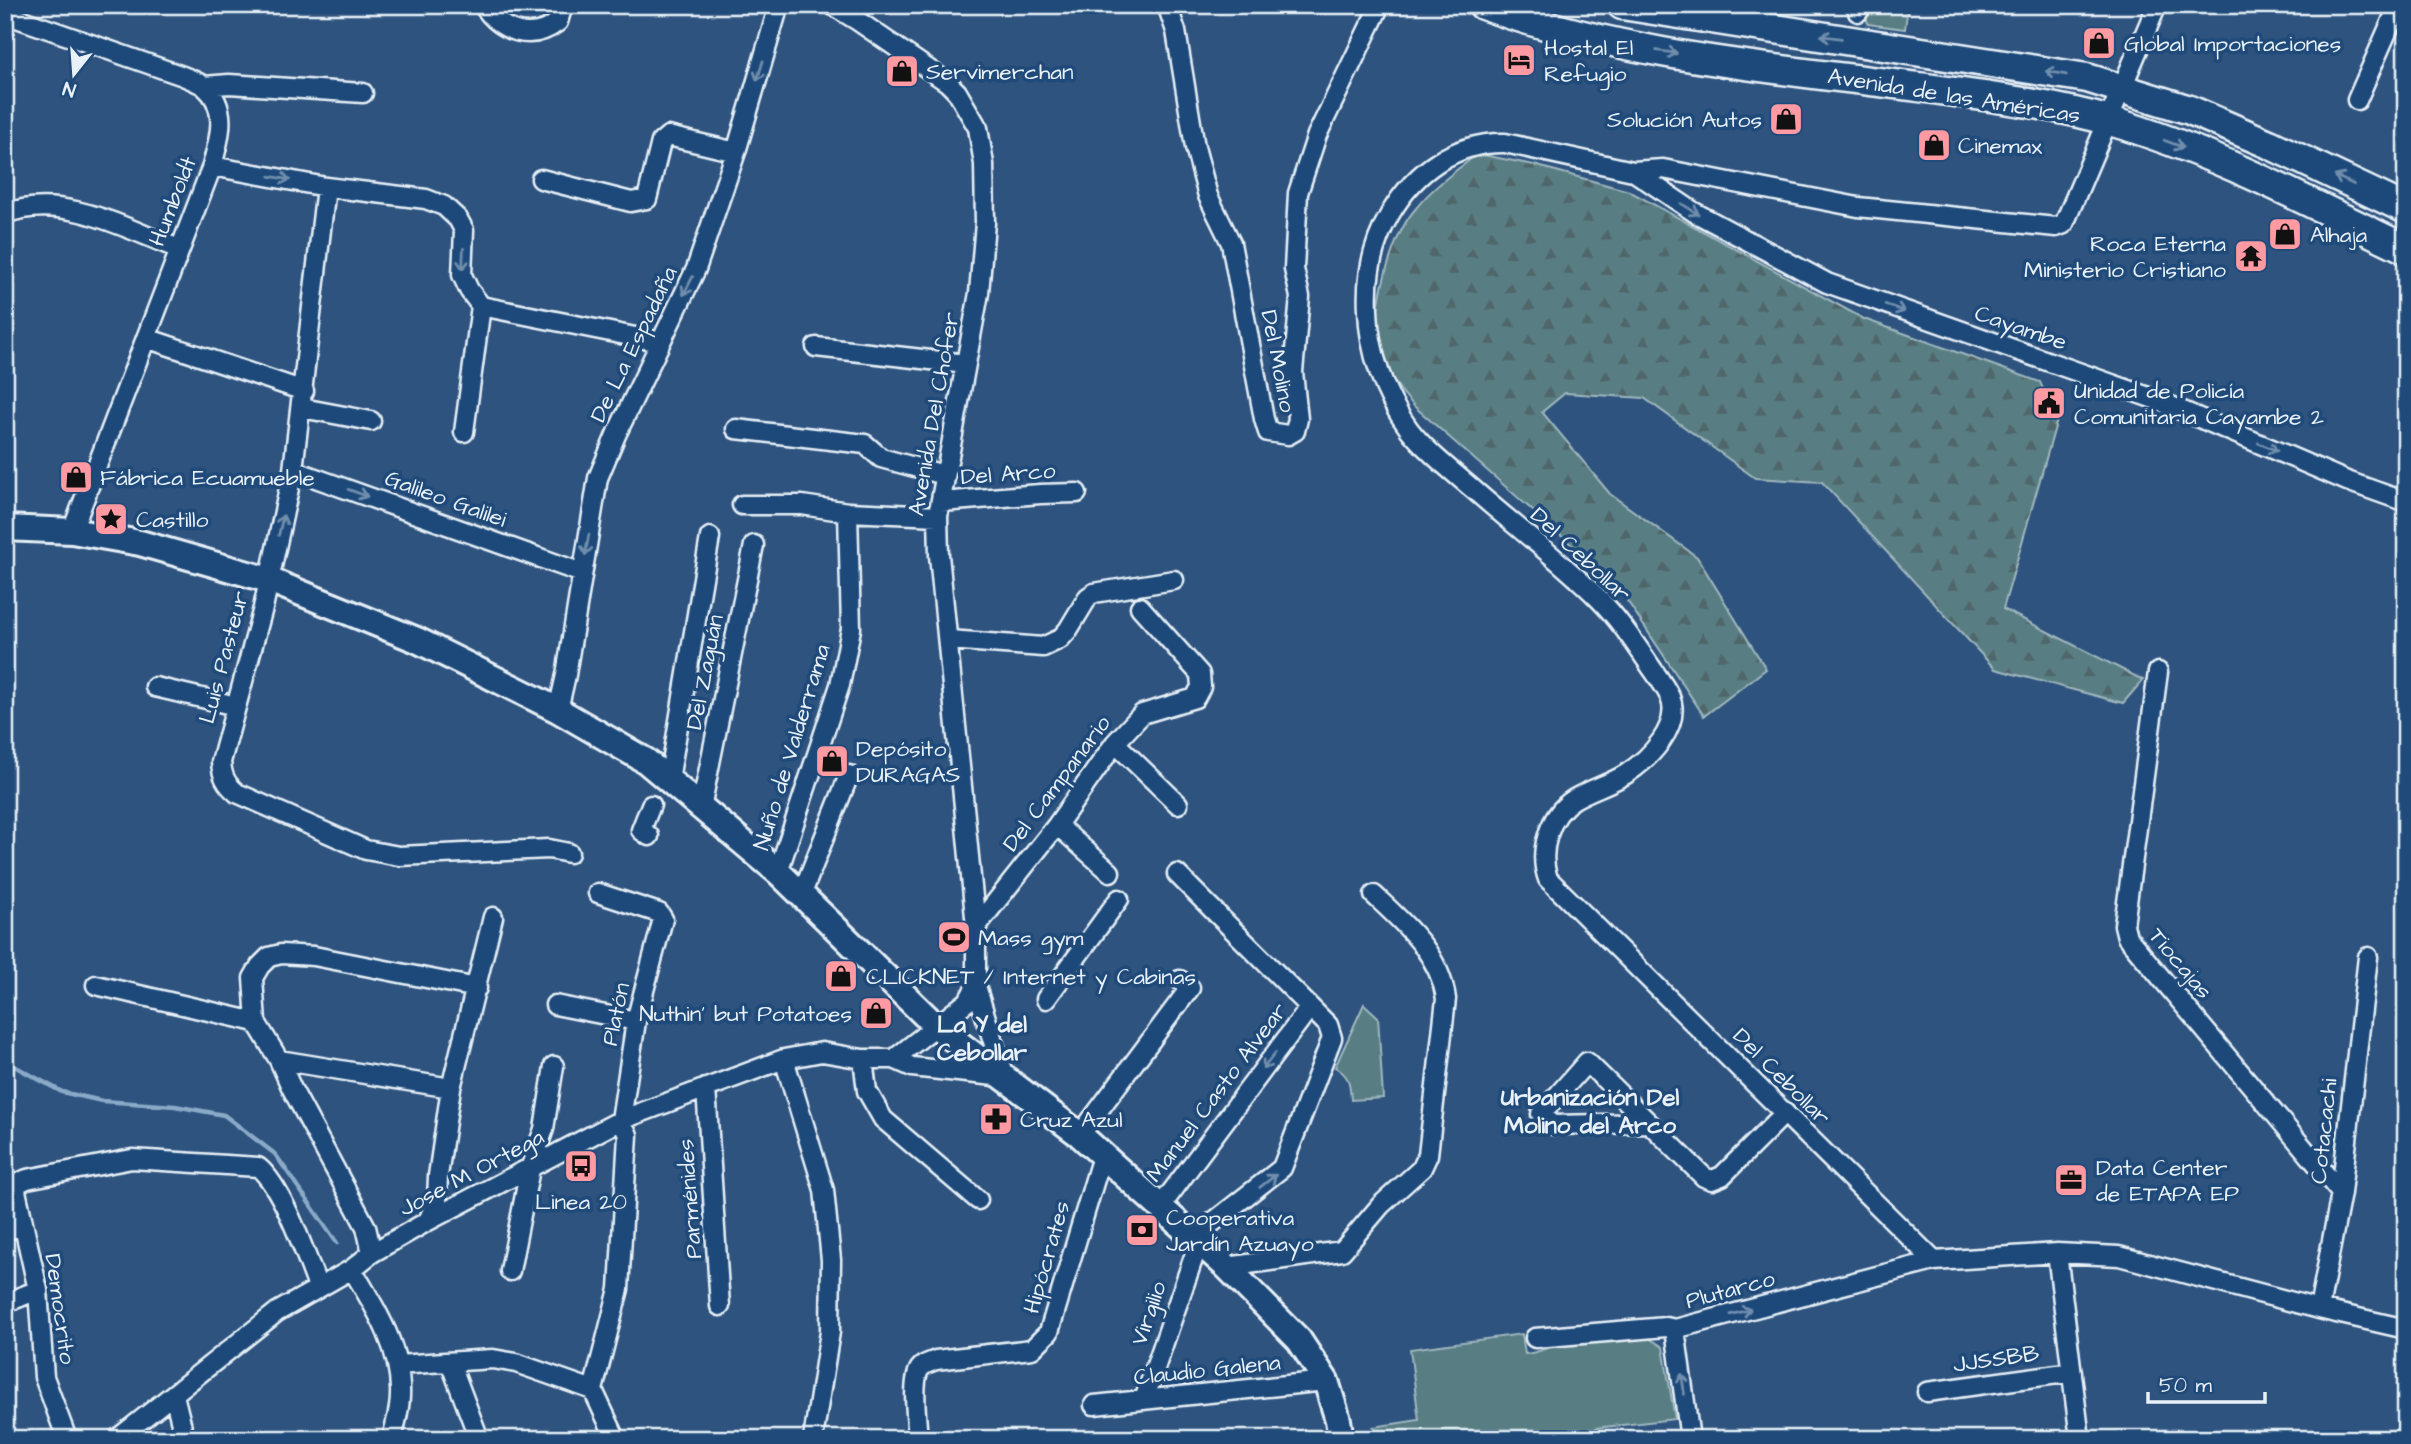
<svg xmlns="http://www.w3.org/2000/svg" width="2411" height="1444" font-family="'Architects Daughter',sans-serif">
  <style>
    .grass { fill: url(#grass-tufts); stroke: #a0b8be; stroke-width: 2 }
    .forest { fill: url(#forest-firs); stroke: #a0b8be; stroke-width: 2 }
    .park { fill: #587e84; stroke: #a0b8be; stroke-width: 2 }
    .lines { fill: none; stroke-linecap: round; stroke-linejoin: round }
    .stream { stroke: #8aaac8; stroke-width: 4.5 }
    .street-casing { stroke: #e8f1f8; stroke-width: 23 }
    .secondary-casing { stroke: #e8f1f8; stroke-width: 30 }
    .primary-casing { stroke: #e8f1f8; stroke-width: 33 }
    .street { stroke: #1f4a7a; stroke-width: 18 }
    .secondary { stroke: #1f4a7a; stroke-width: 24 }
    .primary { stroke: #1f4a7a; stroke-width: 28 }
    .oneway { stroke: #6f8dac }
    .labels { text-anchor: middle; stroke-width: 7; stroke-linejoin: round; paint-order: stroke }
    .poi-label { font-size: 23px; fill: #e8f1f8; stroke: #1f4a7a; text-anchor: start }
    .street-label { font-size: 23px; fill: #e8f1f8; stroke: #1f4a7a }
    .neighbourhood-label { font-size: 24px; font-weight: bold; fill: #e8f1f8; stroke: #1f4a7a }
  </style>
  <defs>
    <pattern id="grass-tufts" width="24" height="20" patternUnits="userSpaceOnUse" patternTransform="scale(1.75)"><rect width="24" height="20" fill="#587e84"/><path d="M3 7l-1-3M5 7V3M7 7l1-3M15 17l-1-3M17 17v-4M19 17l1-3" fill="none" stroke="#50666a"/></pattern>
    <pattern id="forest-firs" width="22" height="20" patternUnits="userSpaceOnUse" patternTransform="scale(1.75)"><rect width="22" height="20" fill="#587e84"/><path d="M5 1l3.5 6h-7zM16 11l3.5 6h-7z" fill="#50666a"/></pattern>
  </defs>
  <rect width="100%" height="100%" fill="#2e537f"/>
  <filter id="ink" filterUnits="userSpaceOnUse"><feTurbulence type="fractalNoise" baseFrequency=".0143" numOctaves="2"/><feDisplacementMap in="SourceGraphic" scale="14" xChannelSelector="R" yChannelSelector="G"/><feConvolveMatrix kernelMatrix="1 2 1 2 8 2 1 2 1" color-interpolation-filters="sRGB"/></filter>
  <g filter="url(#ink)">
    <!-- grass -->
    <path class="grass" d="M1871 5H1908L1905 29 1868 24 1865 14Z"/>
    <!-- forest -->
    <path class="forest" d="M1478 154 1534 165 1629 191 1864 319 2040 382 2057 420 2003 609 2143 680 2123 703 1995 669 1822 482 1755 478 1644 398 1565 393 1542 412 1610 494 1697 557 1766 669 1704 716 1616 584 1415 407C1374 364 1370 331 1385 275 1392 251 1400 226 1417 207 1433 187 1457 169 1478 154Z"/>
    <!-- park -->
    <path class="park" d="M1364 1004 1378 1017 1383 1098 1351 1100C1350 1084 1350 1076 1335 1067Z
      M1522 1334 1525 1354C1539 1353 1548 1346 1562 1344 1591 1339 1619 1338 1649 1338L1663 1347 1675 1419 1596 1428V1439H1375L1373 1427 1419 1420 1410 1349Z"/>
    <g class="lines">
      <!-- stream -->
      <path class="stream" d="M5 1061 62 1092 102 1101 175 1106 224 1115 275 1154 337 1243"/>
      <!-- street casing -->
      <g class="street-casing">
        <path id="street" d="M483 5C501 32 531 43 558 22L563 5
          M1167 5 1176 31 1195 147 1208 196 1231 243 1264 419 1268 432 1288 435 1295 431 1298 419 1293 372 1300 297 1294 269 1298 193 1317 135 1380 5
          M2157 5 2067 217 2064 224 2056 227 1858 207 1663 169 1633 171 1505 143C1455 142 1415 171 1390 214 1373 243 1366 276 1368 310 1369 352 1384 395 1409 429 1425 450 1453 472 1474 490 1515 526 1560 560 1598 598 1617 617 1632 639 1647 661 1654 672 1664 684 1670 697 1682 726 1649 759 1626 774 1610 784 1591 789 1574 799 1549 815 1538 852 1548 879L1934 1261 2057 1253 2119 1256 2319 1309 2406 1329
          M1858 12 1863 5
          M5 14 183 76C190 79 198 82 204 86 230 108 219 139 212 166L72 531
          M204 86 229 84 363 93
          M2357 100 2398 7
          M212 166 326 187 426 199 444 206 458 219 464 230 462 275 469 290 481 306 660 342
          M1633 171 1694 212 1827 283 2157 400 2347 481 2406 502
          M541 179 631 202 647 199 661 142 668 136 736 152
          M326 187 293 470 263 608 221 762C222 776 226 784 237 793L366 850 399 856 549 849 569 853
          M5 214C63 192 126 229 179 249
          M146 338 304 391
          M816 347 966 364
          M302 408 371 421
          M736 429 865 444 881 458 944 475
          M464 432 481 306
          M293 470 582 573
          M942 502 1040 494 1077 493
          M742 505H802L848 512 938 516
          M949 640 1043 647 1060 639 1068 630 1088 597 1094 593 1174 580
          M2158 672 2124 925 2127 937 2341 1193
          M155 687 236 706
          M558 710 566 675 598 478 616 435 696 269 736 152 779 5
          M1115 743 1178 804
          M669 780 710 537
          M701 808 754 545
          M1057 825 1110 872
          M649 836 641 830 651 805
          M778 872 840 685 851 629 848 512
          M1177 874 1328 1025 1332 1038 1282 1168 1194 1237
          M598 893 659 913 663 919 636 1021 621 1120 628 1135 619 1289 593 1390 616 1439
          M801 896 849 775
          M976 927 1057 825 1115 743 1142 714 1195 698 1201 687 1200 674 1140 607
          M96 985 256 1022
          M1046 999 1119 899
          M555 1005 636 1021
          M784 1059 824 1190 831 1260 830 1332 813 1439
          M863 1059 867 1091 883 1119 978 1200
          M894 1059 968 1001 976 986
          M279 1060 451 1088
          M706 1088 720 1306
          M1649 1123 1553 1125 1541 1114 1587 1062 1704 1177 1712 1180 1722 1176 1785 1113
          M1080 1135 1190 988 1180 980
          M1161 1206 1310 1007
          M428 1221 437 1200 438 1176 451 1088 493 917
          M5 1230 23 1225
          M372 1253 366 1227 292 1089 279 1060 256 1022 253 978 260 966 269 957 281 954 314 956 477 988
          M2057 1253 2080 1439
          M1227 1267 1342 1251 1381 1205 1422 1168 1428 1155 1446 999C1440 954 1405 924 1374 895
          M352 1269C375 1307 402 1349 400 1396 400 1410 395 1425 392 1439
          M510 1271 530 1169 544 1129 554 1066
          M5 1303 38 1290
          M2319 1309 2341 1193 2368 957
          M1675 1329 1690 1439
          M1535 1338 1666 1327 1675 1329 1934 1261
          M450 1362 479 1439
          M397 1365 493 1359 516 1363 593 1390
          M1927 1392 2072 1372
          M174 1395 185 1439
          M1144 1400 1199 1242
          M1094 1405 1326 1381
          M67 1439 44 1377 38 1290 16 1191 18 1183 27 1179 132 1159 258 1167C283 1187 306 1256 318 1287
          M117 1439 277 1312 352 1269 372 1253 428 1221 621 1120 784 1059 822 1052 863 1059H894L912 1067 1004 1077 976 986V927L939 555 938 516 979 293 985 223 984 164 978 128 957 92 947 82 858 21 832 5
          M918 1439C917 1421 912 1389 918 1372 921 1364 929 1363 936 1360L1032 1349 1049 1332 1102 1156"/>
      </g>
      <!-- secondary casing -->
      <g class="secondary-casing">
        <path id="secondary" d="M5 528 72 531 140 543 269 580 417 640 558 710 646 761 778 872 936 1026 1080 1135 1227 1267 1299 1340 1326 1381 1338 1420 1341 1439"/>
      </g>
      <!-- primary casing -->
      <g class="primary-casing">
        <path id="primary" d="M1483 5C1622 56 1772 68 1918 87 1982 96 2048 103 2110 121 2213 151 2310 203 2406 249
          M1622 5 2087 78 2190 110 2269 144 2406 209"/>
      </g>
      <!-- street -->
      <use href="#street" class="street"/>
      <!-- secondary -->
      <use href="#secondary" class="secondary"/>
      <!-- primary -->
      <use href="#primary" class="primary"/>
    </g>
    <!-- one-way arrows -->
    <defs><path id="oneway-shaft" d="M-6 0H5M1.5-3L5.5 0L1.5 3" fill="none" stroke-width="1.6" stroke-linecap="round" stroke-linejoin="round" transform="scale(1.75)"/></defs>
    <g class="oneway">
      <use href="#oneway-shaft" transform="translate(1831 37) rotate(-172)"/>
      <use href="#oneway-shaft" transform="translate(1667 52) rotate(8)"/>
      <use href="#oneway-shaft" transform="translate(760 71) rotate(107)"/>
      <use href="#oneway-shaft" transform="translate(2056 73) rotate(-170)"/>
      <use href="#oneway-shaft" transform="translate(2174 144) rotate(21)"/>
      <use href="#oneway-shaft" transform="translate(280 178) rotate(10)"/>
      <use href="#oneway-shaft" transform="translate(2344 180) rotate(-154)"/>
      <use href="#oneway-shaft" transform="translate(1690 209) rotate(32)"/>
      <use href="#oneway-shaft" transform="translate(463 259) rotate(92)"/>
      <use href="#oneway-shaft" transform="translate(688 286) rotate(117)"/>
      <use href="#oneway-shaft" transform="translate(1895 308) rotate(20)"/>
      <use href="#oneway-shaft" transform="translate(2268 447) rotate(23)"/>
      <use href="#oneway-shaft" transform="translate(358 493) rotate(20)"/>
      <use href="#oneway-shaft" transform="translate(281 525) rotate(-77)"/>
      <use href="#oneway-shaft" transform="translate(587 545) rotate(100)"/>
      <use href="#oneway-shaft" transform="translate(1269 1061) rotate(127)"/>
      <use href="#oneway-shaft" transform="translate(1268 1181) rotate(-38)"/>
      <use href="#oneway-shaft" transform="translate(1741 1312) rotate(-15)"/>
      <use href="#oneway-shaft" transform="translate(1683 1384) rotate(-98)"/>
    </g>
  </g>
  <!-- icons -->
  <defs>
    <g id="shop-square" transform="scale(1.75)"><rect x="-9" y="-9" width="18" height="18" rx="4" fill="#ff9aa2" stroke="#1f4a7a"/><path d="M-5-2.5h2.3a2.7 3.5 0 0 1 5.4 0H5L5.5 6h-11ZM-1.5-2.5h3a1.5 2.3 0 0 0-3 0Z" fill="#111"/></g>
    <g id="hotel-square" transform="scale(1.75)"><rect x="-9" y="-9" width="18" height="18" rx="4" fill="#ff9aa2" stroke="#1f4a7a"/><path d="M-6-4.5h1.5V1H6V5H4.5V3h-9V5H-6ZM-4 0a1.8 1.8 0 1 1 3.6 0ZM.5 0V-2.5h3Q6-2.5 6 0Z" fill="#111"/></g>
    <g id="temple-square" transform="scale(1.75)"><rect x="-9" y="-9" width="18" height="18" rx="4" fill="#ff9aa2" stroke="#1f4a7a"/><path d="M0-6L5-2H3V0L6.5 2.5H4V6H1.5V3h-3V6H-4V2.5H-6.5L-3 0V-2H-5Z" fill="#111"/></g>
    <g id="civic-square" transform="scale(1.75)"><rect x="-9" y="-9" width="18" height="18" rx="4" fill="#ff9aa2" stroke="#1f4a7a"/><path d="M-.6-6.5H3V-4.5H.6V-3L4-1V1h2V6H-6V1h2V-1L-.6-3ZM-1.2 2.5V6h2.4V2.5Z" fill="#111"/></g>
    <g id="sight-square" transform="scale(1.75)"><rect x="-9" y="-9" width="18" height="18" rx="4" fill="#ff9aa2" stroke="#1f4a7a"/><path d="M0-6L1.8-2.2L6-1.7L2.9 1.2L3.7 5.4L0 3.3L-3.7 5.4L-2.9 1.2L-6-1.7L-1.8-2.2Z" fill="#111"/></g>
    <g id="stadium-square" transform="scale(1.75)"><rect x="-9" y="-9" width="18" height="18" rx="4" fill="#ff9aa2" stroke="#1f4a7a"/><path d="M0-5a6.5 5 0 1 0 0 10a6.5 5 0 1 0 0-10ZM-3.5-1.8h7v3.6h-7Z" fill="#111"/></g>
    <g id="pharmacy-square" transform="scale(1.75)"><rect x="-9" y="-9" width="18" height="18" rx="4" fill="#ff9aa2" stroke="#1f4a7a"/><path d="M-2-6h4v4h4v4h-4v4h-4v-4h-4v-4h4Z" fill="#111"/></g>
    <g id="bus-square" transform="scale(1.75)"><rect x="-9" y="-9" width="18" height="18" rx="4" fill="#ff9aa2" stroke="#1f4a7a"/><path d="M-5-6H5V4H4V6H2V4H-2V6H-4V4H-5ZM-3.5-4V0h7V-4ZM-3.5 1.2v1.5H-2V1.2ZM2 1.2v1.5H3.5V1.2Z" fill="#111"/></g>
    <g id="office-square" transform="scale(1.75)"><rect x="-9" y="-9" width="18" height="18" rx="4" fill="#ff9aa2" stroke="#1f4a7a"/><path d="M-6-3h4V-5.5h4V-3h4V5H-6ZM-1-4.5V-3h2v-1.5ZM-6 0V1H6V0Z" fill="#111"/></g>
    <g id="bank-square" transform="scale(1.75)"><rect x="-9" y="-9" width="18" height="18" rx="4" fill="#ff9aa2" stroke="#1f4a7a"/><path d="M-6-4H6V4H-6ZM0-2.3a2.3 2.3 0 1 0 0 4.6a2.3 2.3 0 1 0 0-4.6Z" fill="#111"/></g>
  </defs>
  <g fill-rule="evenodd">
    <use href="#shop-square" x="2099" y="43"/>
    <use href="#hotel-square" x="1519" y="60"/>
    <use href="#shop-square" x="902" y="71"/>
    <use href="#shop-square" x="1786" y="119"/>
    <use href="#shop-square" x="1934" y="145"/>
    <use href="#shop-square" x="2285" y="234"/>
    <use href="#temple-square" x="2251" y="256"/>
    <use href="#civic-square" x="2049" y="403"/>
    <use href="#shop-square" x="76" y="477"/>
    <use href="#sight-square" x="111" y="519"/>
    <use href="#shop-square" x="832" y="761"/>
    <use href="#stadium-square" x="954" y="937"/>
    <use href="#shop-square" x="841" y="976"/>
    <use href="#shop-square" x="876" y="1013"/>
    <use href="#pharmacy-square" x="996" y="1119"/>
    <use href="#bus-square" x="581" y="1166"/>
    <use href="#office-square" x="2071" y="1180"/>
    <use href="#bank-square" x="1142" y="1230"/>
  </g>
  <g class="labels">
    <!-- poi labels -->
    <g class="poi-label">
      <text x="2124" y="51">Global Importaciones</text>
      <text x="1544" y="55">Hostal El<tspan x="1544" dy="26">Refugio</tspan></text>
      <text x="926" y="79">Servimerchan</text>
      <text x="1762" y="127" text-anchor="end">Solución Autos</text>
      <text x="1958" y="153">Cinemax</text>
      <text x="2310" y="242">Alhaja</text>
      <text x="2226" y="251" text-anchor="end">Roca Eterna<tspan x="2226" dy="26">Ministerio Cristiano</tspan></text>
      <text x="2074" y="398">Unidad de Policía<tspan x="2074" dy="26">Comunitaria Cayambe 2</tspan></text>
      <text x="100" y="485">Fábrica Ecuamueble</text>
      <text x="136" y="527">Castillo</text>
      <text x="856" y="756">Depósito<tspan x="856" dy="26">DURAGAS</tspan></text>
      <text x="978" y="945">Mass gym</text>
      <text x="866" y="984">CLICKNET / Internet y Cabinas</text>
      <text x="852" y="1021" text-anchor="end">Nuthin' but Potatoes</text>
      <text x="1020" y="1127">Cruz Azul</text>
      <text x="2096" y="1175">Data Center<tspan x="2096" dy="26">de ETAPA EP</tspan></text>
      <text x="581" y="1209" text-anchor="middle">Linea 20</text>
      <text x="1166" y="1225">Cooperativa<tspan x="1166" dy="26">Jardín Azuayo</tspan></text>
    </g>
    <!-- street labels -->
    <g class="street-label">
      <text transform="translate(1954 95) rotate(9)" y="8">Avenida de las Américas</text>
      <text transform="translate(172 201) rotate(-69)" y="8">Humboldt</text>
      <text transform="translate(2021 327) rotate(19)" y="8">Cayambe</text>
      <text transform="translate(633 344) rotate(-64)" y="8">De La Espadaña</text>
      <text transform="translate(1279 361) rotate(79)" y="8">Del Molino</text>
      <text transform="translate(933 414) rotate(-80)" y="8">Avenida Del Chofer</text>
      <text transform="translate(1008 473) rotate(-4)" y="8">Del Arco</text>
      <text transform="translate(446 498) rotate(20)" y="8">Galileo Galilei</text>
      <text transform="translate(1581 554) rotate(43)" y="8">Del Cebollar</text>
      <text transform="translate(223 657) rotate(-75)" y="8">Luis Pasteur</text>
      <text transform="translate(704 672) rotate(-79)" y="8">Del Zaguán</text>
      <text transform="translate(791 747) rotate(-73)" y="8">Nuño de Valderrama</text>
      <text transform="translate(1056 783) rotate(-53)" y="8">Del Campanario</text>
      <text transform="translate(2181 963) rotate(50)" y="8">Tiocajas</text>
      <text transform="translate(615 1014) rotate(-78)" y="8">Platón</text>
      <text transform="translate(1782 1076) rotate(45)" y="8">Del Cebollar</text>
      <text transform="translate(1216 1092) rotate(-53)" y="8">Manuel Casto Alvear</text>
      <text transform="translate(2323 1131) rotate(-84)" y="8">Cotacachi</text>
      <text transform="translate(471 1172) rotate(-28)" y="8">Jose M Ortega</text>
      <text transform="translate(689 1199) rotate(-94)" y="8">Parménides</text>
      <text transform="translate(1046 1257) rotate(-74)" y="8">Hipócrates</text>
      <text transform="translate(1730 1289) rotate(-15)" y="8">Plutarco</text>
      <text transform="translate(61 1309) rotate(82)" y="8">Democrito</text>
      <text transform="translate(1148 1313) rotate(-71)" y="8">Virgilio</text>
      <text transform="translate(1996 1358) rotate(-8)" y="8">JJSSBB</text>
      <text transform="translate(1207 1369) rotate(-6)" y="8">Claudio Galena</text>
    </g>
    <!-- neighbourhood labels -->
    <g class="neighbourhood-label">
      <text x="982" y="1032">La Y del<tspan x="982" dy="28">Cebollar</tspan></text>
      <text x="1590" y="1105">Urbanización Del<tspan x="1590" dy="28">Molino del Arco</tspan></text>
    </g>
  </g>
  <!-- margin -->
  <rect width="2411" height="1444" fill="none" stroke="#1f4a7a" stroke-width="28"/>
  <rect x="14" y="14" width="2383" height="1416" fill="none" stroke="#e8f1f8" stroke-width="2.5" filter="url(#ink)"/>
  <!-- north arrow -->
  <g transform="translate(74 74) rotate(197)" stroke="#1f4a7a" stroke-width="5" paint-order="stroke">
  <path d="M0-5L12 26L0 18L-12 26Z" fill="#e8f1f8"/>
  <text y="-10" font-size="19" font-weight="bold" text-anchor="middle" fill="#e8f1f8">N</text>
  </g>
  <!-- scale -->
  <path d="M2148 1392v10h117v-10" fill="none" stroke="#e8f1f8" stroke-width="3.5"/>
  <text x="2159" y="1392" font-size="21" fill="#e8f1f8" stroke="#1f4a7a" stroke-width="5" paint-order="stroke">50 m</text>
</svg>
